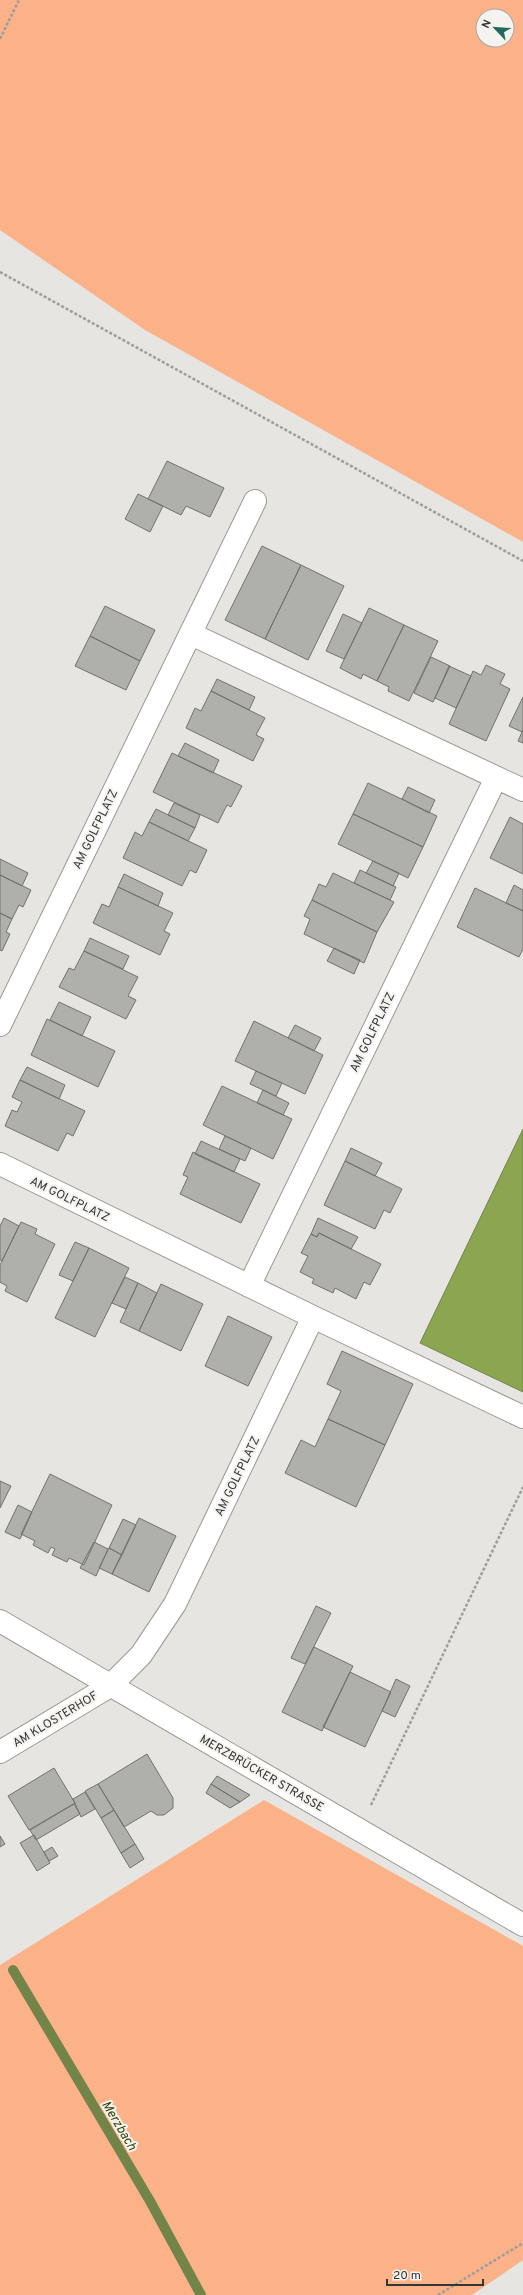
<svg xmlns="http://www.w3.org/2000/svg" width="523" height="2295" font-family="Overpass,sans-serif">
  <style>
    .green { fill: #fbb289; fill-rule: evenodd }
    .water { fill: #8ba550; stroke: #728448 }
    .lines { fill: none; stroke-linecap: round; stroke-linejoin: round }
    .stream { stroke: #728448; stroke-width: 10 }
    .building { fill: #afafac; stroke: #71716d }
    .minor-casing { stroke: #999894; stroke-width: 24 }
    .tertiary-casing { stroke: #999894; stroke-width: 24 }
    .path { stroke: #9e9d9a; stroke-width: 2.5; stroke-dasharray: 3 2; stroke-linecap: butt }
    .minor { stroke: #fff; stroke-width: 22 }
    .tertiary { stroke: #fff; stroke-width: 22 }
    .labels { text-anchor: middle; stroke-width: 4; stroke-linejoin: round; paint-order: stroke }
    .street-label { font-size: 12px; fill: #363634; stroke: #f4f3ef }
    .water-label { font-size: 13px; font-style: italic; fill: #304000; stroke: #f4f3ef }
  </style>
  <rect width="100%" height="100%" fill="#e7e5e2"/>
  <!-- green -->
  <path class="green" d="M0 0H523V542L145 330 0 230ZM483 16H507V40H483Z
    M264 1800 523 1946V2260L472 2295H0V1965Z"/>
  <!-- water -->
  <path class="water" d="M523 1129V1392L420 1343Z"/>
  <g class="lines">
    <!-- stream -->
    <path class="stream" d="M13 1970 150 2201 201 2295"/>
  </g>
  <!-- building -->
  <path class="building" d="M167 461 224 488 210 517 186 506 181 515 148 499Z
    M138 494 163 506 150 532 125 519Z
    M262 546 301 565 265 639 225 620Z
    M301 565 344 586 308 660 265 639Z
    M105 606 155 630 140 661 90 636Z
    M369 608 404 625 377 681 363 674 361 679 340 668Z
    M343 614 362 623 344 659 326 651Z
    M404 625 438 641 409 701 388 691 389 687 377 681Z
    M90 636 140 661 126 690 75 666Z
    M431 657 450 666 433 702 414 693Z
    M486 665 505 674 500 684 510 689 486 741 449 724 473 671 481 675Z
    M449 666 471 676 456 708 435 698Z
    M217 679 255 697 249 710 211 691Z
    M211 691 265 718 256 735 264 739 253 761 186 728 195 708 201 711Z
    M523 697V730L522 732 509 726Z
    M523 730V743L518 741Z
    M185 743 219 760 213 773 178 756Z
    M172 753 242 786 231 807 227 805 218 823 153 792Z
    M368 783 437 816 423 847 353 814Z
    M408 787 435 800 429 813 402 799Z
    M174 803 200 815 195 828 168 815Z
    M156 809 195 828 188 841 149 822Z
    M353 814 423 847 408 878 338 844Z
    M510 817 523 824V874L490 858Z
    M149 822 207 850 196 873 190 870 182 886 123 858 135 832 142 836Z
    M0 859 28 873 22 886 0 875Z
    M373 861 399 873 393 886 366 873Z
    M360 870 396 887 390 900 354 883Z
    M333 873 394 902 377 932 312 900 319 884 326 887Z
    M124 874 163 893 158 906 118 887Z
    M0 875 31 890 23 907 19 905 12 919 0 913Z
    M514 885 523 890V911L506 903Z
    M118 887 173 913 164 931 170 934 160 955 93 923 102 904 109 907Z
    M475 888 523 911V949L519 957 457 927Z
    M312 900 377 932 364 963 304 934 310 919 304 916Z
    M0 913 12 919 6 932 10 934 2 951 0 950Z
    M90 938 129 956 123 969 84 951Z
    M334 948 360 960 354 974 327 961Z
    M84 951 138 977 128 996 136 1000 126 1019 59 987 69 968 74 970Z
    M59 1002 91 1017 82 1036 50 1020Z
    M47 1019 115 1051 98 1087 31 1055Z
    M254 1021 323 1055 305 1094 235 1061Z
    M295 1025 321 1038 314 1051 288 1038Z
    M27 1067 65 1085 59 1099 20 1080Z
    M256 1071 282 1083 276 1096 250 1084Z
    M20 1080 85 1111 73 1136 67 1133 58 1151 5 1126 12 1110 17 1112 22 1102 12 1097Z
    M222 1086 292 1119 273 1159 203 1125Z
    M263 1090 289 1103 283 1115 257 1103Z
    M225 1136 251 1148 245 1161 219 1149Z
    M201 1141 240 1159 234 1172 195 1154Z
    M351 1148 382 1163 375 1176 345 1161Z
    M193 1152 260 1184 241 1223 180 1194 188 1177 183 1175Z
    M345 1161 402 1189 390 1213 384 1210 375 1229 324 1205Z
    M4 1218 19 1226 2 1261 0 1260V1226Z
    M318 1218 358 1237 351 1249 319 1233 317 1237 311 1234Z
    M21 1222 37 1229 35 1234 55 1244 27 1302 5 1291 7 1286 0 1282V1265Z
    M319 1233 381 1264 370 1285 364 1282 356 1299 335 1288 333 1293 312 1283 314 1279 300 1272 308 1256 301 1253 311 1234 317 1237Z
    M75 1242 89 1248 73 1281 59 1275Z
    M89 1248 129 1268 95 1337 55 1318Z
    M125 1277 138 1283 126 1309 112 1303Z
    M138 1283 157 1293 139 1331 120 1322Z
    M161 1284 203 1304 181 1351 139 1331Z
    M228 1316 272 1337 248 1386 205 1366Z
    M342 1351 413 1384 385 1445 328 1419 341 1391 327 1384Z
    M328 1419 385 1445 356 1507 285 1473 301 1440 315 1447Z
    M50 1474 112 1505 84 1565 69 1558 67 1562 52 1555 55 1549 51 1547 48 1553 33 1545 35 1541 21 1534Z
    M0 1481 11 1486 0 1508Z
    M18 1505 32 1512 20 1539 5 1532Z
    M139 1518 176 1536 149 1592 112 1574Z
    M123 1519 136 1525 122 1555 109 1548Z
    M94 1542 108 1549 96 1576 80 1568Z
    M109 1548 122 1555 112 1574 99 1568Z
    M316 1606 331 1613 305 1664 291 1658Z
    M314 1647 353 1666 322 1731 282 1712Z
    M350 1672 391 1692 365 1747 323 1727Z
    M396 1679 410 1686 395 1717 382 1711Z
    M147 1754 173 1798V1808L164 1815H157L151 1811 124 1827 98 1784Z
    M54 1768 75 1803 29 1830 8 1796Z
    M217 1776 250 1795 240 1802 211 1784Z
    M98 1784 114 1810 101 1818 85 1791Z
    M211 1784 240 1802 230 1808 206 1793Z
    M85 1792 95 1809 81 1817 73 1799Z
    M74 1804 80 1814 36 1840 30 1830Z
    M114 1810 135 1844 121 1853 101 1818Z
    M34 1835 50 1863 37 1871 20 1843Z
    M0 1836 5 1844 0 1847Z
    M135 1844 144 1859 130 1868 121 1853Z
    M52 1847 58 1856 49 1861 44 1852Z"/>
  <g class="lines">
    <!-- minor casing -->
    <g class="minor-casing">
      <path id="minor" d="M191 634 523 790
        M0 1025 255 501
        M0 1164 313 1317 175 1604 141 1655 110 1686 0 1752
        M249 1286 496 778
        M313 1317 523 1417"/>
    </g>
    <!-- tertiary casing -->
    <g class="tertiary-casing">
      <path id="tertiary" d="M0 1621 523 1925"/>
    </g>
    <!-- path -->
    <path class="path" d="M0 39 19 0
      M0 272 523 561
      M371 1805 523 1487
      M438 2295 523 2243"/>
    <!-- minor -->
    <use href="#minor" class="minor"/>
    <!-- tertiary -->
    <use href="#tertiary" class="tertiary"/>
  </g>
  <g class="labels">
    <!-- street labels -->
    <g class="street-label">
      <text transform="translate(95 829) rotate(-64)" y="4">AM GOLFPLATZ</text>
      <text transform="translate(372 1032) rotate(-64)" y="4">AM GOLFPLATZ</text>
      <text transform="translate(70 1199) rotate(26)" y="4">AM GOLFPLATZ</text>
      <text transform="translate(237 1476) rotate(-64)" y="4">AM GOLFPLATZ</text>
      <text transform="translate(55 1719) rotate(-31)" y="4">AM KLOSTERHOF</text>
      <text transform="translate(262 1773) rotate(30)" y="4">MERZBRÜCKER STRASSE</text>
    </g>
    <!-- water labels -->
    <g class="water-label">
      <text transform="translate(120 2125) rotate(59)" y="5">Merzbach</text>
    </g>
  </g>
  <!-- north arrow -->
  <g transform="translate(495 28) rotate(295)"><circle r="19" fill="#f4f3ef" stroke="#a8a7a4"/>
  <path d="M0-3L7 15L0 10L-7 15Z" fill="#23695c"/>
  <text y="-6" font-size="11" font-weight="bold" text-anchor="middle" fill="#363634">N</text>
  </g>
  <!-- scale -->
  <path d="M387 2279v6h96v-6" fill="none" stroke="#363634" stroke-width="2"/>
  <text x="393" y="2279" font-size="12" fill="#363634" stroke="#f4f3ef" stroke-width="3" paint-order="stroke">20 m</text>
</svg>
